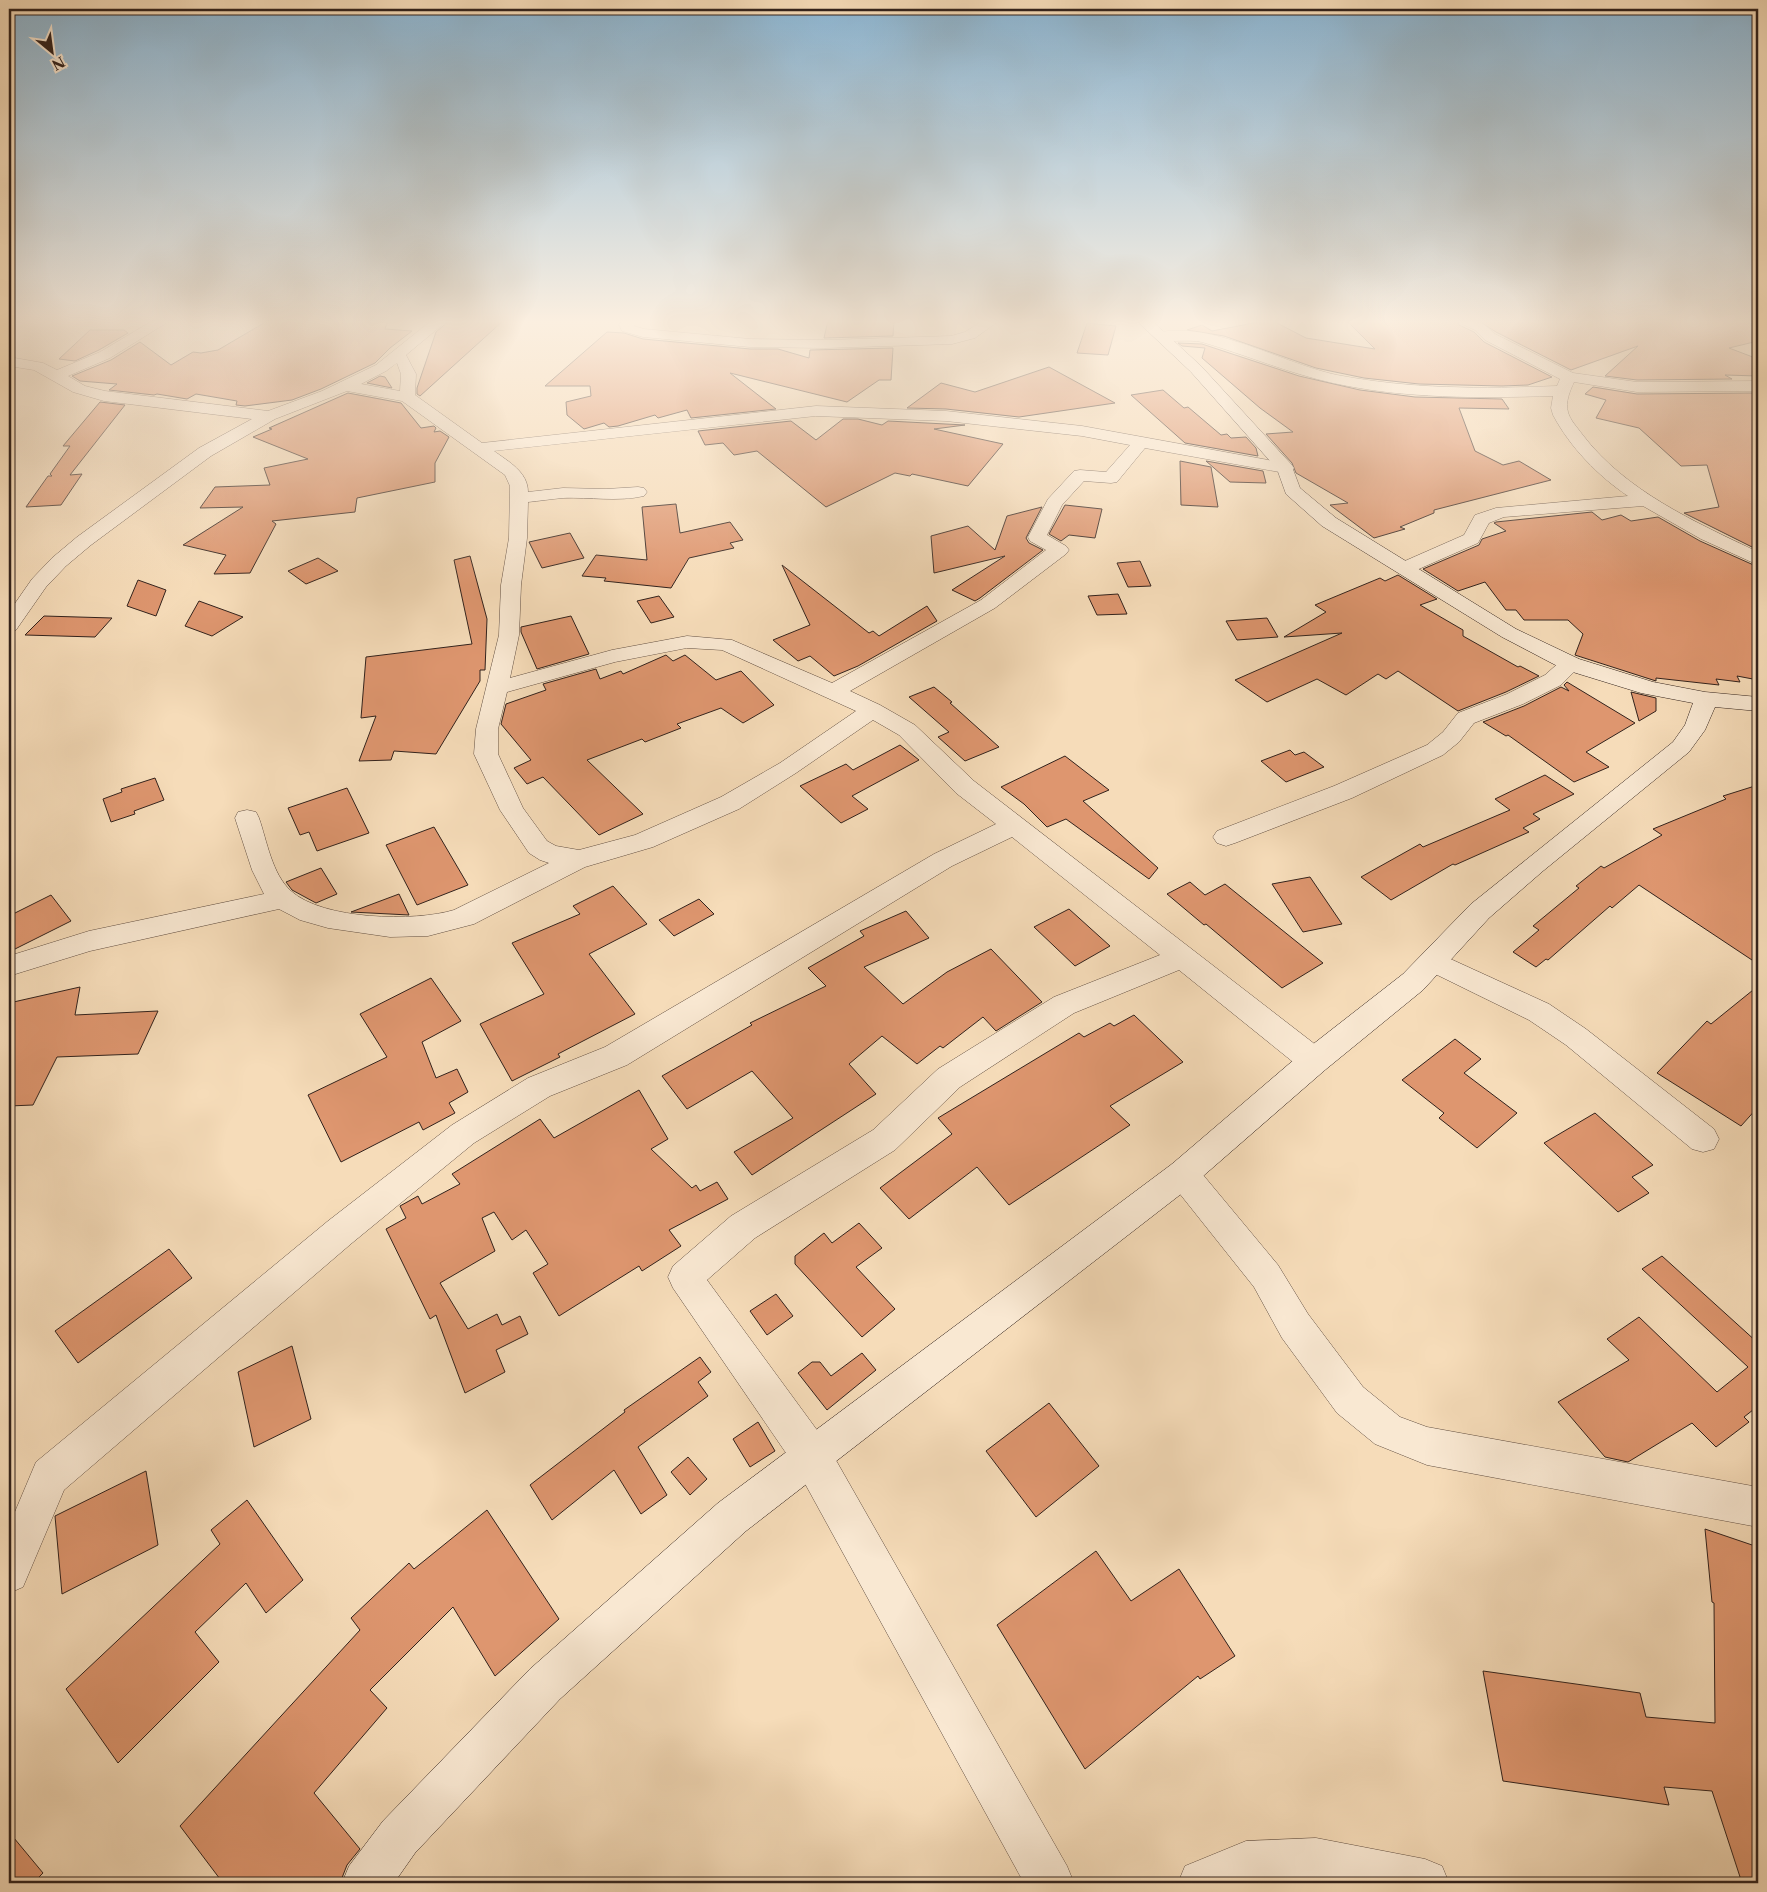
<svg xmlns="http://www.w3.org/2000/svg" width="1767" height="1892" font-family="'Libre Caslon Text',serif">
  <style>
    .building { fill: #de966f; stroke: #32221c }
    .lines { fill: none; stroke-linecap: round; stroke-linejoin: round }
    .street-casing { stroke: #635043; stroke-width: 1 }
    .secondary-casing { stroke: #32221c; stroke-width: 1 }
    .street { fill: #f9e8d2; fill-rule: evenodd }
    .secondary { fill: #f9e8d2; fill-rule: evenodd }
  </style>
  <rect width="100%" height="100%" fill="#f6dcb9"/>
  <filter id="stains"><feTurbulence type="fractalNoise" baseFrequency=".004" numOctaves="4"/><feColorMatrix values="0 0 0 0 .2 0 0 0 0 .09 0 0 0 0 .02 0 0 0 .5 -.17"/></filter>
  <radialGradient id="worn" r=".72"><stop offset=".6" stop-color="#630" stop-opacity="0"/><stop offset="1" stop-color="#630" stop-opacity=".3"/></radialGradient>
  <!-- building -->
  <path class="building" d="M269 320H388L385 329 412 331 390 348 375 363 321 389 292 400 245 406 236 405 237 401 196 394 187 399 157 394 154 395 109 390 117 384 80 381 72 376 111 360 140 342 171 365 193 352 201 353 218 350Z
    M450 320H504L420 396 417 394V388L436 332Z
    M828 320H894L893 336 824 338Z
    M1346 320H1456L1459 325 1474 332 1484 342 1552 377 1528 385 1502 386 1419 384 1364 378 1316 368 1224 336 1187 330 1202 325 1212 331 1264 321H1273L1306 338 1375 349Z
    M1477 320H1741L1758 326V341L1729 348 1758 359V376L1725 375 1732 379 1637 380 1605 376 1638 346 1571 370 1496 332Z
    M1087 323 1116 326 1108 355 1077 353Z
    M90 330H124L128 333 99 350 75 361 59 359Z
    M607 332 624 333 643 339 750 349H778L809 358 810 350 893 348 891 380H879L847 402 730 373 776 409 691 418 687 410 658 418 655 415 618 426 609 427 604 423 584 429 567 415 566 402 591 396 590 386H545Z
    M1178 343 1202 344 1299 376 1360 390 1415 397 1502 399 1509 409 1459 408 1475 451 1503 465 1519 461 1551 480 1434 510V513L1400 527 1405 529 1374 538 1330 505 1348 503 1296 473 1292 463 1266 434 1293 432 1260 408 1202 358 1205 348 1182 346Z
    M1049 367 1115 403 1019 417 946 409 907 408 941 383 975 392Z
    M380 376 385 377 392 388 367 383Z
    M1593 387 1637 394 1753 393 1758 396V550L1684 513 1719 507 1707 465 1681 466 1639 428 1596 418 1606 400 1585 394Z
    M1163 390 1184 408 1188 407 1221 435 1227 434 1231 438 1246 437 1256 448 1258 456 1185 443 1131 395Z
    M348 393 401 403 421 428 434 426 436 428 434 432 440 431 449 437 435 463V482L357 498 355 512 272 521 276 524 250 573 214 574 226 555 183 545 243 507 200 508 215 487 270 485 264 468 308 459 253 437 272 429 269 428Z
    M100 402 125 405 70 475 82 474 61 505 26 507 48 476H52L50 474 70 446H63Z
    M843 419H858L882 425 888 421 965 425 934 429 1003 444 968 486 912 474 910 476 895 473 826 507 757 451 734 455 723 443 705 445 698 431 791 421 816 440Z
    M1180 461 1211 467 1218 507 1181 505Z
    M1206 461 1263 471 1266 483 1230 482Z
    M676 504 680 533 730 522 743 540 730 543 734 548 689 558 671 588 604 581 606 578 582 576 596 555 647 560 642 507Z
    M1065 505 1102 509 1095 538 1069 535 1061 541 1049 534Z
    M1042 507 1026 538 1029 543 1043 550 980 598 975 601 952 590 1005 556 934 573 931 536 968 526 995 550 1007 516Z
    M1592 512 1602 520 1621 515 1631 521 1658 517 1700 541 1758 567V680L1737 676 1740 682 1716 679 1719 685 1656 678V681L1578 656 1575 655 1583 634 1568 620H1524L1516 610H1506L1485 582 1458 591 1423 569 1479 545 1482 539 1506 531 1494 523 1496 522Z
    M570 533 584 558 542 568 529 542Z
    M470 556 487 619 485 670H480V681L436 754 394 751 391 760 359 761 376 716 361 718 366 657 472 644 454 560Z
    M318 558 338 571 306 584 288 571Z
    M1140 561 1151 586 1128 587 1117 563Z
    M782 565 869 633 873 631 879 636 927 606 937 621 858 666 834 676 810 656 798 661 773 640 810 625Z
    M1398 575 1437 599 1420 605 1463 630V636L1518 667 1520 666 1539 676 1506 692 1458 711 1398 671 1386 679 1378 674 1346 695 1317 679 1267 702 1235 680 1342 633 1284 637 1326 612 1315 605 1380 578 1385 581Z
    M138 580 166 590 156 616 127 606Z
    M1118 594 1127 614 1097 615 1088 596Z
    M659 596 674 617 651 623 637 601Z
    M199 601 243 617 212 636 185 626Z
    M44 616 112 618 95 637 25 635Z
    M571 616 589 654 537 669 521 632V627Z
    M1267 618 1278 637 1237 640 1226 621Z
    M666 655 673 661 685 655 716 680 741 671 774 705 743 723 721 708 677 724 681 728 645 742 642 739 587 760 643 814 599 835 543 777 527 784 514 768 531 760 501 724 506 704 546 690 543 684 596 669 600 679 621 671 623 674Z
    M1567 682 1635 723 1586 752 1609 767 1574 782 1508 735 1506 736 1483 722 1524 706 1561 687 1569 691 1564 685Z
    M934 687 952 702 950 703 999 747 965 761 938 737 949 732 909 697Z
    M1631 692 1656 698V711L1639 721Z
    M900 745 919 760 852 796 868 809 841 823 800 786 846 764 853 770Z
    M1290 750 1295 755 1304 752 1324 767 1286 782 1261 761Z
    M1065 756 1109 790 1083 801 1158 868 1149 879 1066 819 1047 827 1024 804 1001 787Z
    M1545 775 1574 794 1533 814 1540 819 1523 828 1529 832 1455 865 1453 864 1391 900 1361 877 1420 844 1423 847 1510 810 1495 799Z
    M155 778 164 800 134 811 135 814 111 822 103 799 122 792 121 789Z
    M1758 785V964L1639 885 1612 908 1610 906 1548 960 1546 959 1536 967 1513 952 1539 930 1533 926 1579 888 1576 886 1601 866 1604 868 1662 835 1653 829 1726 799 1723 796Z
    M347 788 369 833 317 851 309 832 300 835 288 808Z
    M434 827 468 885 417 905 386 845Z
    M321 868 337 894 316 903 292 890 286 882Z
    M1310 877 1342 924 1303 932 1272 884Z
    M1190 882 1205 895 1225 884 1323 963 1282 988 1206 924 1204 925 1167 894Z
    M613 886 647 924 589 954 635 1014 558 1054 560 1057 512 1081 480 1024 544 994 512 943 580 914 573 906Z
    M399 894 409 915 351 912Z
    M51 895 71 921 9 952V916Z
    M699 899 714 914 674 936 659 920Z
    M1069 909 1110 946 1075 966 1034 927Z
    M906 911 929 938 864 967 903 1004 947 972 991 949 1042 1002 996 1031 983 1017 943 1048 940 1046 917 1064 882 1036 849 1064 876 1094 752 1175 734 1152 793 1118 752 1071 687 1109 662 1076 752 1025 750 1023 826 986 808 968 864 936 860 931Z
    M431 978 461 1021 422 1042 436 1078 457 1069 468 1092 449 1103 455 1113 423 1130 419 1122 341 1162 308 1095 387 1057 360 1014Z
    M1758 986V1107L1741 1126 1657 1073 1707 1021 1711 1024Z
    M80 987 75 1015 158 1011 138 1054 57 1057 33 1105 9 1106V1003Z
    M1134 1015 1183 1062 1110 1106 1130 1125 1009 1205 977 1167 909 1219 880 1188 952 1134 938 1118 1079 1033 1084 1037 1110 1023 1114 1026Z
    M1455 1039 1481 1059 1464 1073 1517 1113 1477 1148 1439 1118 1444 1113 1402 1080Z
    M639 1090 668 1139 651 1149 692 1188 696 1185 700 1191 717 1182 728 1199 669 1230 681 1246 642 1271 639 1266 559 1316 533 1273 548 1264 526 1230 512 1240 494 1212 482 1218 495 1251 440 1283 468 1329 497 1314 502 1325 520 1316 528 1334 496 1350 505 1372 465 1393 436 1315 430 1319 386 1229 406 1218 400 1206 418 1196 422 1204 460 1184 452 1174 540 1119 554 1138Z
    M1595 1113 1653 1165 1632 1177 1649 1193 1618 1212 1544 1143Z
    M859 1223 882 1248 856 1267 895 1309 862 1337 795 1264V1256L824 1233 832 1243Z
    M169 1249 192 1278 78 1363 55 1331Z
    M1662 1256 1758 1343V1406L1744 1417 1749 1422 1716 1447 1692 1423 1628 1462 1605 1457 1558 1402 1629 1360 1607 1339 1639 1317 1717 1392 1748 1367 1642 1269Z
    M776 1294 793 1316 767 1335 750 1311Z
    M292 1346 311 1419 254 1447 238 1372Z
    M862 1353 876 1370 827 1410 798 1373 812 1362H820L831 1376Z
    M700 1357 711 1372 698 1382 708 1396 638 1447 667 1495 641 1514 614 1470 552 1520 530 1485 625 1412 624 1410Z
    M1049 1403 1099 1466 1036 1517 986 1451Z
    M758 1422 775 1451 750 1467 733 1439Z
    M688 1457 707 1479 690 1495 671 1472Z
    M146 1471 158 1545 62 1594 55 1516Z
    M247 1500 303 1580 266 1613 246 1583 195 1632 219 1662 118 1763 66 1689 220 1544 211 1530Z
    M487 1510 559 1619 495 1676 453 1607 370 1690 387 1708 314 1793 360 1849 347 1865 340 1883H223L180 1826 360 1630 351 1618 409 1563 414 1569Z
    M1705 1529 1758 1547V1883H1742L1712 1791 1664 1787 1669 1805 1503 1781 1483 1671 1640 1693 1646 1717 1715 1723 1714 1603 1712 1602Z
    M1096 1551 1131 1601 1179 1569 1235 1656 1200 1679 1198 1676 1085 1769 997 1625Z
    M9 1832 43 1873 33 1883H9Z"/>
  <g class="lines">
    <!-- street casing -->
    <g class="street-casing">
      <path id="street" d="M154 320H171L110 358 68 376 85 386 105 391 268 411 322 391 376 365 432 320H448L406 355 416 374 415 395 482 443 816 406 946 411 1082 426 1285 463 1291 464 1294 468 1291 472 1285 473 1145 448 1117 482 1111 483 1084 481 1062 505 1047 535 1066 546 1069 550 1066 554 995 608 850 691 880 705 915 725 974 781 1325 1052 1329 1061 1325 1070 1314 1073 1303 1070 1179 970 1074 1013 960 1087 895 1150 755 1238 707 1280 825 1441 1067 1866 1074 1883H1024L797 1469 673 1288 668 1277 673 1266 731 1216 873 1130 938 1069 1054 997 1160 955 1012 837 952 866 627 1065 550 1096 474 1143 352 1243 64 1490 23 1587 9 1593V1526L36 1462 328 1221 452 1125 528 1078 605 1047 934 854 996 824 956 793 899 735 873 720 796 773 739 809 653 847 585 867 474 924 428 936 390 937 328 928 300 920 279 909 90 951 9 976V956L89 931 264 894 252 870 235 818 238 812 247 810 256 812 259 818C267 841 272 874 291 891 323 920 415 922 454 910L549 863 540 860 529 853 500 810 474 754 476 729 499 635 501 585 509 538 510 486 505 475 402 401 347 391 275 419 211 456 91 545 66 566 46 587 16 630 9 632V612L32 579 52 558 77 537 199 448 252 419 104 401 73 392 34 370 9 366V357L43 363 57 370 100 352ZM397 363 401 374 400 391 361 384 386 371ZM816 416 946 421 1082 436 1130 445 1106 472 1080 470 1074 471 1048 499 1028 537 1030 541 1046 550 981 600 832 683 732 640 687 636 612 650 510 678 519 635 521 585 527 538 528 502C539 501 551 499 563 498 590 497 618 502 644 496L647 492 644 488 638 487 606 489 563 488 528 492C528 472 509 462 494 451ZM687 648 722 650 856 711 780 763 721 797 635 835 579 850 556 846 547 841 523 808 498 754V729L507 692 615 662Z
        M624 320H640L634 326 644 329 750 339 826 340 951 336 965 332 984 320H1000L975 338 952 344 826 348 750 347 643 337 622 331 619 325Z
        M1458 320C1475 319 1483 322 1495 334L1573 373 1637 382 1758 381V391L1637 392 1574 382C1570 391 1565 402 1568 412 1570 420 1577 427 1582 434 1625 491 1695 522 1758 552V565L1701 539 1643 506 1504 517 1489 523 1478 543 1412 572 1405 574 1398 572 1395 568 1398 564 1464 535 1475 515 1496 508 1628 496C1598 476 1570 447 1553 415L1551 408 1553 396C1480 398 1405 399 1333 383 1288 373 1246 355 1202 342 1187 339 1171 343 1157 339L1155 336 1157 333C1210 320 1283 364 1337 375 1409 389 1483 389 1557 386L1560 379 1485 340 1475 330 1460 323Z
        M1571 658 1579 659 1582 664 1561 685 1523 704 1474 723 1459 742 1443 755 1352 798 1235 843 1226 846 1217 843 1213 837 1217 831 1334 786 1427 745 1443 732 1458 713 1507 694 1545 675 1563 659Z
        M1433 951 1549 1004 1586 1029 1714 1129 1719 1139 1714 1149 1703 1152 1692 1149 1566 1045 1529 1020 1423 968 1419 961 1423 954Z
        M1183 1160 1194 1164 1278 1265 1308 1314 1363 1387 1400 1417 1427 1427 1758 1487V1527L1427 1465 1375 1444 1337 1413 1282 1338 1254 1287 1172 1184 1167 1174 1172 1164Z
        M1316 1838 1425 1859 1442 1866 1449 1883H1178L1185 1866 1246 1841Z"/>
    </g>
    <!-- secondary casing -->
    <g class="secondary-casing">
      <path id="secondary" d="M1136 320H1151L1201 366 1291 464 1300 488 1336 518 1516 629 1579 659 1653 682 1705 692 1758 697V711L1715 707 1705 730 1689 752 1543 871 1489 918 1423 990 1325 1070 1194 1184 746 1531 560 1699 415 1853 394 1883H342L349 1866 383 1821 530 1669 718 1503 1172 1164 1303 1052 1403 974 1471 904 1673 742 1685 725 1693 703 1641 693 1563 669 1502 637 1322 526 1286 494 1277 469 1191 372Z"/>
    </g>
    <!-- street -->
    <use href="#street" class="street"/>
    <!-- secondary -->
    <use href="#secondary" class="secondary"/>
  </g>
  <!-- sky -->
  <linearGradient id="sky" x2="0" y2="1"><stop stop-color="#8bb6d4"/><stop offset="0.55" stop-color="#fbefe0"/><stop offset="1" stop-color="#fbefe0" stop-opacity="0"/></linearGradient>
  <rect width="1767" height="585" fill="url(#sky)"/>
  <!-- margin -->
  <rect width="1767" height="1892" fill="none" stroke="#f6dcb9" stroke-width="30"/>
  <rect x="10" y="10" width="1747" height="1872" fill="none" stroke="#32221c" stroke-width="2.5"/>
  <rect x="15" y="15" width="1737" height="1862" fill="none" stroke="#32221c"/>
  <!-- north arrow -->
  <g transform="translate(52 52) rotate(151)" stroke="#f9e8d2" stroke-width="4" paint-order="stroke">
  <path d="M0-4L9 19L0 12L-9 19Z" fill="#32221c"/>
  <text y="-8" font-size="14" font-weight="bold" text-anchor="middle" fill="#32221c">N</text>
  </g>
  <rect width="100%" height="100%" filter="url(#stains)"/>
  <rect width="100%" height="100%" fill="url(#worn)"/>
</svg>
